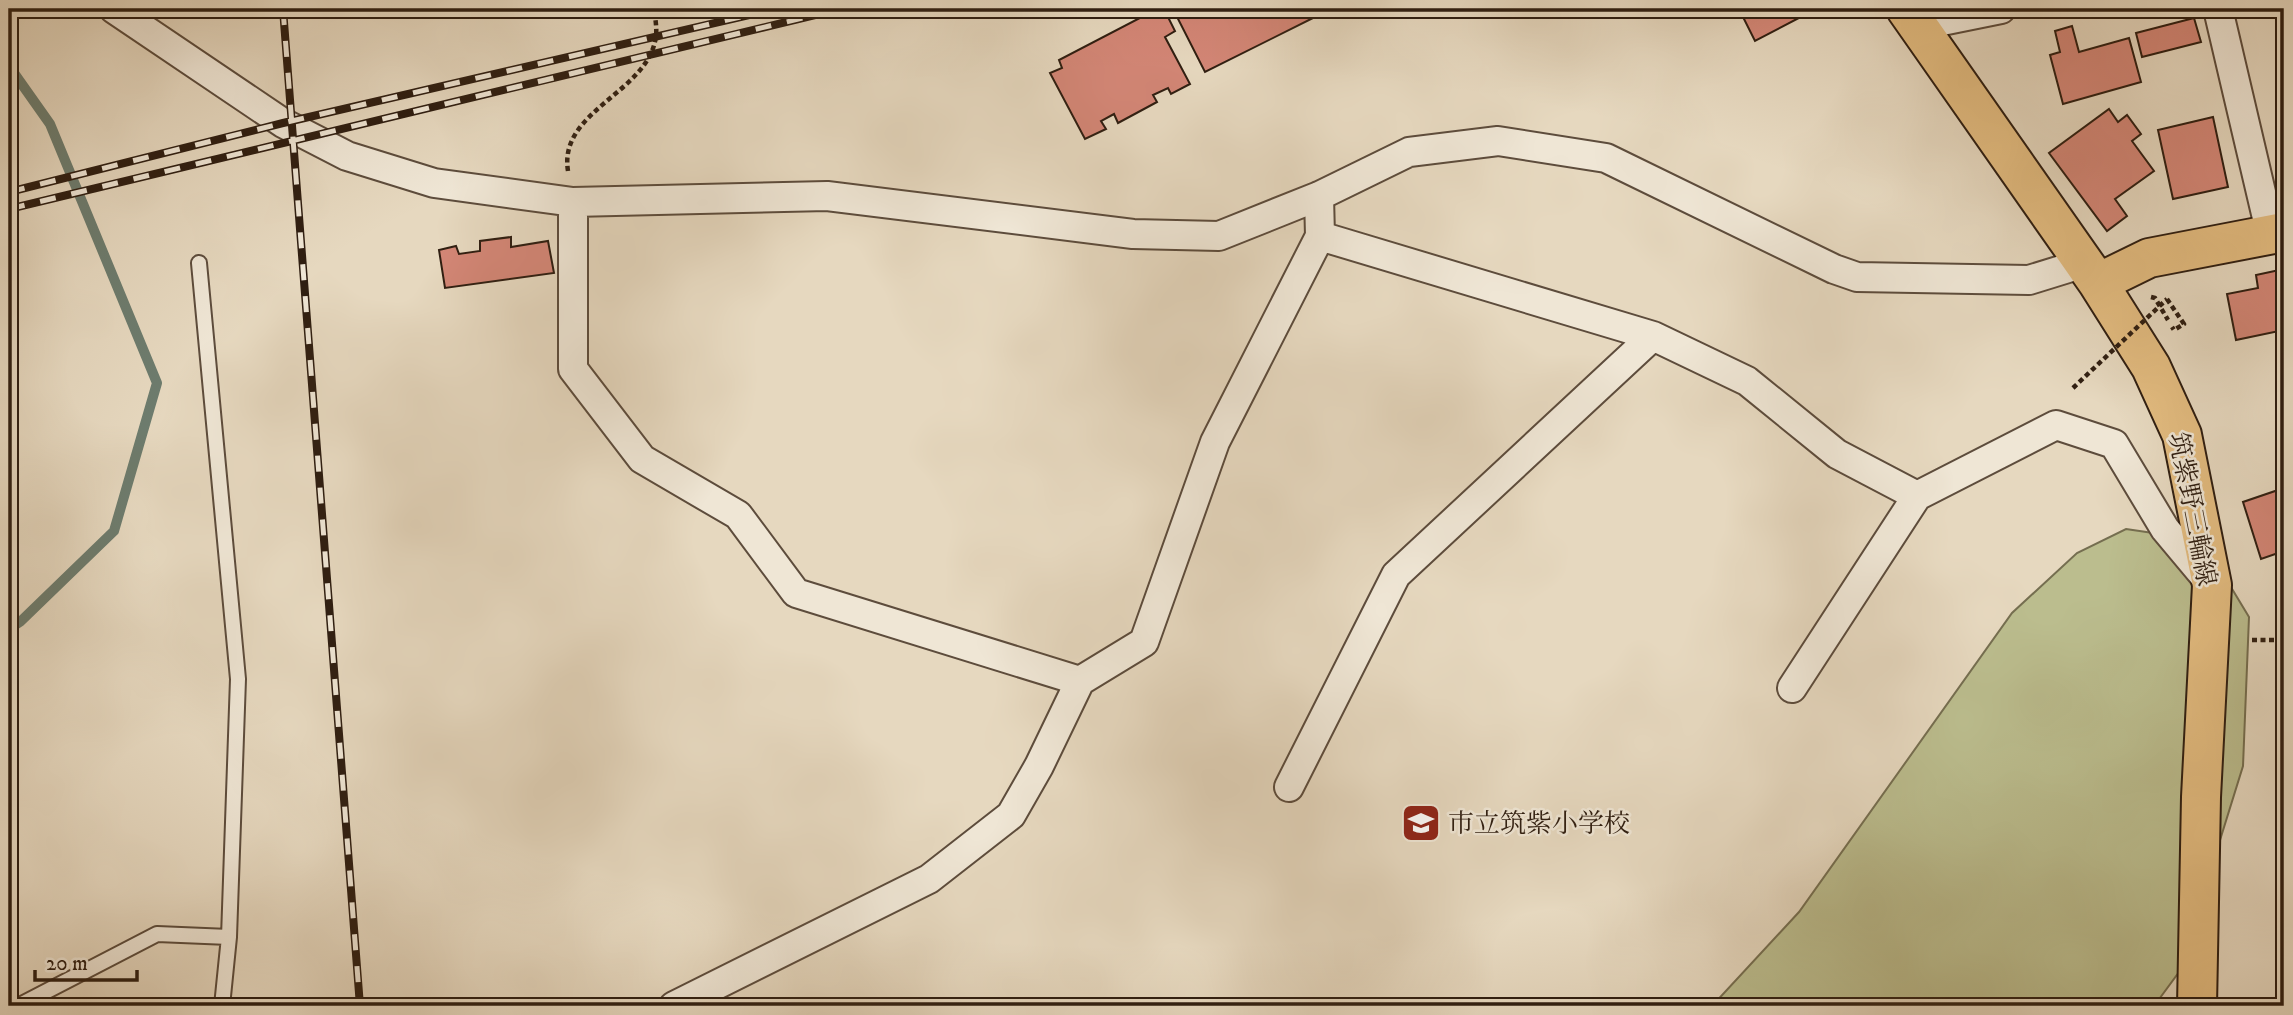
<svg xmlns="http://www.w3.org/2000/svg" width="2293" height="1015" font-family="'IM FELL DW Pica','Noto Serif JP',serif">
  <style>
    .green { fill: #bbbd8e; stroke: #756e50; stroke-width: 2 }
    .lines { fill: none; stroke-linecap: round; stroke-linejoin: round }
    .stream { stroke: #6d7c6e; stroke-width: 10 }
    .building { fill: #d38676; stroke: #2f1e11; stroke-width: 2 }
    .service-casing { stroke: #5d4c3c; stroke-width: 18 }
    .minor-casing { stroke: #5d4c3c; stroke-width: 32 }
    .primary-casing { stroke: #2f1e11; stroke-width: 42 }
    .path { stroke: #2f1e11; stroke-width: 4.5; stroke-dasharray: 5 3.5; stroke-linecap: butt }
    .service { stroke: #efe6d5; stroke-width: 14 }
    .minor { stroke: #efe6d5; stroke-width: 28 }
    .primary { stroke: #e3bc80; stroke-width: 38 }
    .rail-casing { stroke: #2f1e11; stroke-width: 8 }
    .rail { stroke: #efe6d5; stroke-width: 5; stroke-dasharray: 16; stroke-linecap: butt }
    .path-bridge { stroke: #2f1e11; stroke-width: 4.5; stroke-dasharray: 5 3.5; stroke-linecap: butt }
    .labels { text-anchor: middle; stroke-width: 5; stroke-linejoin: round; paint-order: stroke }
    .street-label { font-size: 26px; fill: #2f1e11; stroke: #efe6d5 }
    .poi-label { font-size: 26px; fill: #2f1e11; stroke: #efe6d5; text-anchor: start }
  </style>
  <rect width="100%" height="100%" fill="#e6d8bf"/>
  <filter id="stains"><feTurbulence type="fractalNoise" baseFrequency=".00286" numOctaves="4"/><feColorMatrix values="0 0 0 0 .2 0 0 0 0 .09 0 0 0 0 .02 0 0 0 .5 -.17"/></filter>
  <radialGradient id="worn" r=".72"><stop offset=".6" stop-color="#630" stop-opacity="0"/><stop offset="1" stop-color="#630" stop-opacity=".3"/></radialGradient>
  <!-- green -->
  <path class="green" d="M2126 529 2180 537 2217 564 2249 617 2243 766 2179 972 2154 1006H1712L1799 912 2012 613 2077 553Z"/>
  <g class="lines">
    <!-- stream -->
    <path class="stream" d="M9 66 50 124 157 383 114 531 21 621 9 629"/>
  </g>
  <!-- building -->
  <path class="building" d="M1157 9H1164L1175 31 1165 37 1190 84 1171 94 1168 88 1153 95 1157 102 1118 123 1114 114 1101 121 1106 129 1085 139 1050 73 1062 68 1059 60Z
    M1173 9H1318L1321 14 1205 72Z
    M1739 9H1816L1755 41Z
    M2194 18 2201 42 2142 57 2136 33Z
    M2072 26 2079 52 2129 38 2141 82 2063 104 2050 55 2060 52 2055 31Z
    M2109 109 2118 122 2127 115 2141 134 2132 141 2154 171 2115 199 2127 216 2107 231 2049 153Z
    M2213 117 2228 187 2173 199 2158 130Z
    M511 237V247L548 241 554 273 445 288 439 250 456 246 459 254 480 251V241Z
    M2284 269V330L2236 340 2227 294 2258 288 2256 275Z
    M2284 488V551L2261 559 2243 502Z"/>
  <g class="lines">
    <!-- service casing -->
    <g class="service-casing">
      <path id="service" d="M199 263 238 679 229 937 222 1006
        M18 1006 157 934 229 937"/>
    </g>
    <!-- minor casing -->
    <g class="minor-casing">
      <path id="minor" d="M114 9 283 123 347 156 434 183 573 202 827 196 1133 234 1219 236 1319 196 1409 152 1498 141 1606 158 1834 269 1857 277 2029 280 2084 263
        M2218 9 2271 235
        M1917 26 2001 9
        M573 202V369L642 459 738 515 796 593 1080 681
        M1320 236 1653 336 1747 381 1837 454 1917 496
        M1792 688 1917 496 2056 425 2114 444 2165 529 2211 584
        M1289 787 1396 575 1653 336
        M674 1006 929 879 1011 815 1039 766 1080 681 1144 642 1215 442 1320 236 1319 196"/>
    </g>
    <!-- primary casing -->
    <g class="primary-casing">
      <path id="primary" d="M1906 9 2098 283 2151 367 2182 435 2212 585 2201 797 2197 1006
        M2098 283 2149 258 2284 232"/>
    </g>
    <!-- path -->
    <path class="path" d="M568 171C558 110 649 93 656 36 657 27 655 17 654 9
      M2151 297 2155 298 2168 320
      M2167 299 2184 324 2174 330 2172 327
      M2252 640H2284"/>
    <!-- service -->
    <use href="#service" class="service"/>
    <!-- minor -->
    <use href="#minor" class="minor"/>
    <!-- primary -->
    <use href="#primary" class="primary"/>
    <!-- rail casing -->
    <g class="rail-casing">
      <path id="rail" d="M283 9 360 1006
        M9 192 283 123 775 9
        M9 209 840 9"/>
    </g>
    <!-- rail -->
    <use href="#rail" class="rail"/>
    <!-- path-bridge -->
    <path class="path-bridge" d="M2073 388 2167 299"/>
  </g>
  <!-- icons -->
  <defs>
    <g id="school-square" transform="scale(2.0125)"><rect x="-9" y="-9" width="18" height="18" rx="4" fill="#8f2418" stroke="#efe6d5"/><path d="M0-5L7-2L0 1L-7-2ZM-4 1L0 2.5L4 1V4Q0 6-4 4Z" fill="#fff"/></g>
  </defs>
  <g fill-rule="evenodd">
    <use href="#school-square" x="1421" y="823"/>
  </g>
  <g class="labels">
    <!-- street labels -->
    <g class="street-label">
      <text transform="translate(2193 509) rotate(79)" y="9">筑紫野三輪線</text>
    </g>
    <!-- poi labels -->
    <g class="poi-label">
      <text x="1448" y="832">市立筑紫小学校</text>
    </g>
  </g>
  <!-- margin -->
  <rect width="2293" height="1015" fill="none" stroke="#e6d8bf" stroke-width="35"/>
  <rect x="10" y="10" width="2272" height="994" fill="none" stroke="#2f1e11" stroke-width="3.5"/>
  <rect x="18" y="18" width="2258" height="980" fill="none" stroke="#2f1e11" stroke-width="2"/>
  <!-- scale -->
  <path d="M35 970v10h102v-10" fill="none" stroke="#2f1e11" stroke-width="3.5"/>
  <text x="46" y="970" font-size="21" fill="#2f1e11" stroke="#efe6d5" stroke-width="5" paint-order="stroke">20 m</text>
  <rect width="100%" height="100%" filter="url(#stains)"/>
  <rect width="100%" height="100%" fill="url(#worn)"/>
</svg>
